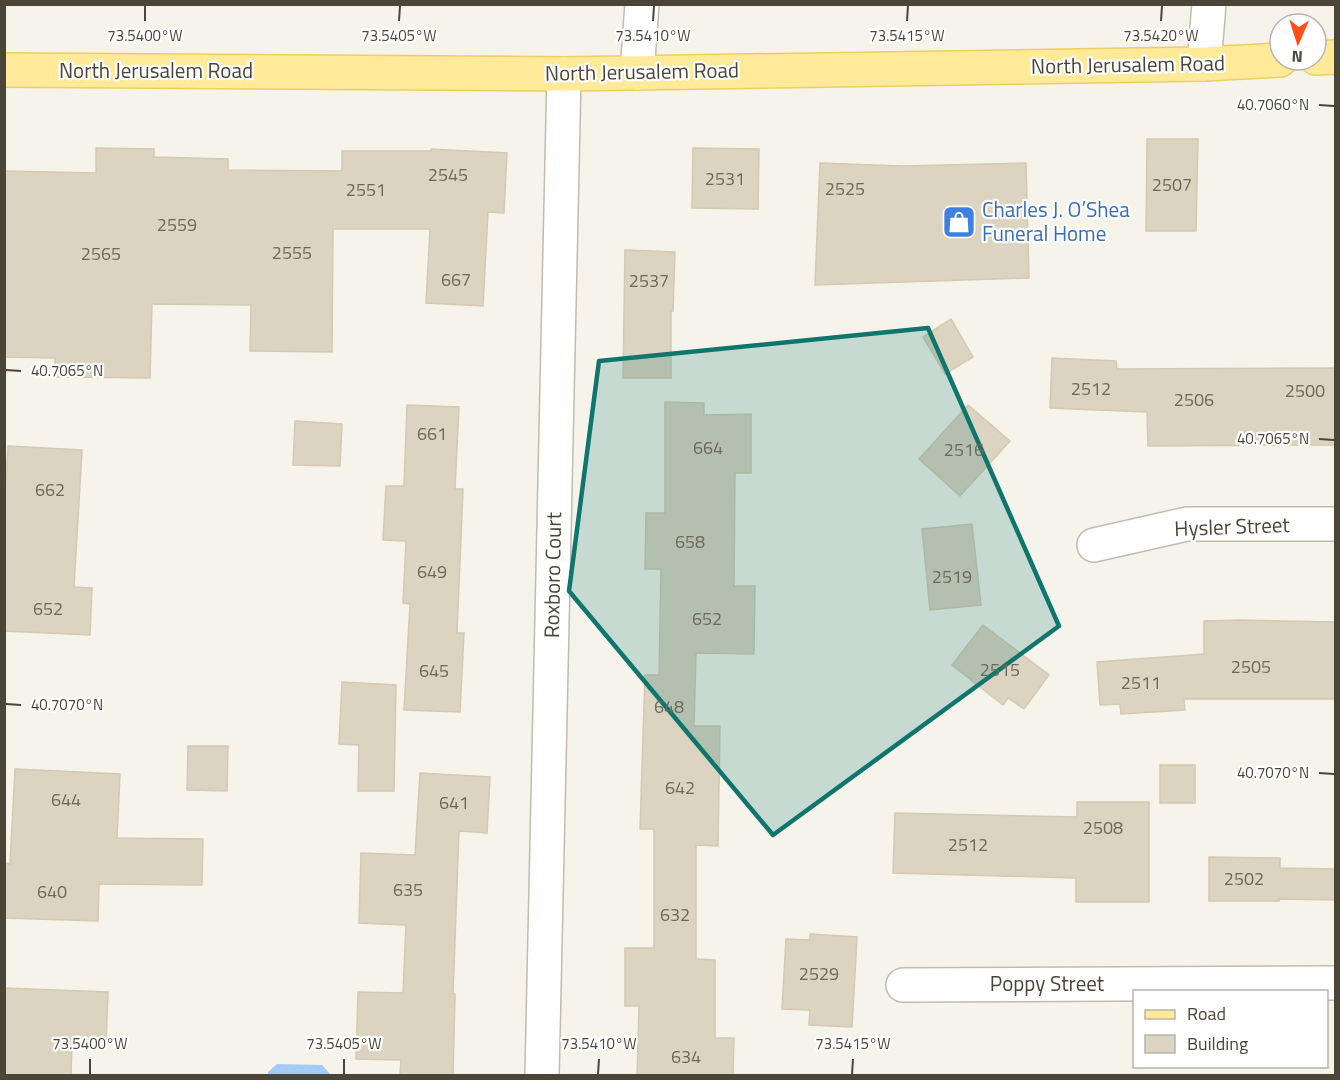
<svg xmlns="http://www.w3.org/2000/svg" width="1340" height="1080" font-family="'Titillium Web',sans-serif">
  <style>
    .water { fill: #a3cdf6 }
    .building { fill: #dcd3c1; stroke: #d4c9b1; stroke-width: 1.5 }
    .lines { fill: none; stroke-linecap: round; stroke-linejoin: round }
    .minor-casing { stroke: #c2bcab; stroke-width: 36 }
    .major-casing { stroke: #edce61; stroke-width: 36 }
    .minor { stroke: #fff; stroke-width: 33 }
    .major { stroke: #ffea9a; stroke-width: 33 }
    .marked { fill: #0f766e; fill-opacity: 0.2; stroke: #0f766e; stroke-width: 4.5; stroke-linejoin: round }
    .ticks { fill: none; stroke: #4b4537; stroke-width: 2 }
    .labels { text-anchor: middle; stroke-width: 4.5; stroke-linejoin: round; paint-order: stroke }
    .number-label { font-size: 18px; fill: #6f685a }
    .street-label { font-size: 21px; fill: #4b4537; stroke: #fff }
    .shop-label { font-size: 21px; fill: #366cbe; stroke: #fff; text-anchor: start }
    .ticks-label { font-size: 15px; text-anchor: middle; fill: #4b4537; stroke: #fff; stroke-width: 4.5; stroke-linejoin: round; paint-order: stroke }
  </style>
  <rect width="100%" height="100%" fill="#f6f3ea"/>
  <!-- water -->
  <path class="water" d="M277 1064 322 1065 331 1075H268V1072Z"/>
  <!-- building -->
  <path class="building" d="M1147 139H1198L1196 231H1146Z
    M96 148 154 149V157L228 159V170L342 171V151H431V149L507 153 504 213 488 212 483 306 426 303 430 229H333L332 352 250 351 251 305 152 304 150 378 55 377V358L4 357V171L96 173Z
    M693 148 759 149 758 209 692 208Z
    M820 163 902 166 1026 163 1029 278 815 285Z
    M625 250 675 252 673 311H671V378H623Z
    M951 319 973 357 945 374 923 337Z
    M1052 358 1116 361 1117 369 1335 368V445L1148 446 1147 412 1050 408Z
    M665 402 704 403V415L751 414V473H735L734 586H755L754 654 696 653 694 726H720L718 846 696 845V959L715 960V1038H734L733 1076H637L639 1006H625V948H654V829H640L645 675H659L661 569H645L646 513H665Z
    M407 405 459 407 455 489H463L457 633H464L460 712 404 710 410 604 403 603 406 541 383 540 386 486H404Z
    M968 405 1010 441 960 496 919 459Z
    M295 421 342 424 340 466 293 465Z
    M8 446 82 450 74 587 92 588 90 635 4 631V514Z
    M972 524 981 605 930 610 922 529Z
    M1240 620 1335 622V699H1184L1185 710 1121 714 1120 704 1100 705 1097 662 1204 654V621Z
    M983 625 1049 675 1024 709 1008 698 1003 705 952 665Z
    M342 682 396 685 394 791H358L359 745 339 744Z
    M188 746H228L227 791 187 790Z
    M1160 765H1195V803H1160Z
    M15 769 120 774 117 838 203 839 202 885 99 884 98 921 4 918V863L10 864Z
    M420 773 490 777 487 833 459 831 453 994H455L453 1076H400L401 1060 356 1059 358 992 403 993 406 925 359 923 361 853 415 855Z
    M1077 802H1149V902H1076V878L893 873 895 813 1077 817Z
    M1209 857 1280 858V868L1335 869V900L1279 899V901H1209Z
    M810 934 857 937 852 1027 809 1025 810 1010 782 1009 786 939 810 940Z
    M4 988 108 992 106 1044 72 1043 71 1076H4Z"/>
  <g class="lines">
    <!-- minor casing -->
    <g class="minor-casing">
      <path id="minor" d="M1204 64 1209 4
        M637 73 642 4
        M1094 545 1187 524H1336
        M903 985 1336 983
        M542 1076 564 74"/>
    </g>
    <!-- major casing -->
    <g class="major-casing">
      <path id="major" d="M1316 58 1336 57
        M4 70 564 74 1204 64 1280 60"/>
    </g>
    <!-- minor -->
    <use href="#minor" class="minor"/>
    <!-- major -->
    <use href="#major" class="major"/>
  </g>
  <!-- marked area -->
  <path class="marked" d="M928 328 1059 626 773 835 569 591 599 361Z"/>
  <!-- ticks -->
  <path class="ticks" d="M145 21V6M399 21 400 6M653 21 654 6M907 21 908 6M1161 21 1162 6M1319 105 1334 106M6 370 21 371M1319 439 1334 440M6 704 21 705M1319 773 1334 774M90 1074V1059M344 1074V1059M598 1074 599 1059M852 1074 853 1059"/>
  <!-- icons -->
  <defs>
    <g id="shop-square" transform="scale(1.725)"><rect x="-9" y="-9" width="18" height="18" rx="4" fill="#3f7fe0" stroke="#fff"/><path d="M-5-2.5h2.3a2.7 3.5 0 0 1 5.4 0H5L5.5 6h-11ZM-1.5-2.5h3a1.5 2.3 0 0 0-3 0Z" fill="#fff"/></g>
  </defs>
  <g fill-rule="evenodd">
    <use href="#shop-square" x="959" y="222"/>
  </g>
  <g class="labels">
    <!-- number labels -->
    <g class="number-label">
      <text x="448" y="181">2545</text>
      <text x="725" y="185">2531</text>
      <text x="1172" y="191">2507</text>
      <text x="845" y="195">2525</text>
      <text x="366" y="196">2551</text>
      <text x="177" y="231">2559</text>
      <text x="292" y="259">2555</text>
      <text x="101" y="260">2565</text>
      <text x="456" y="286">667</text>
      <text x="649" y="287">2537</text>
      <text x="1091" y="395">2512</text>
      <text x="1305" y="397">2500</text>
      <text x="1194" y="406">2506</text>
      <text x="432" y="440">661</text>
      <text x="708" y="454">664</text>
      <text x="964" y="456">2516</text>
      <text x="50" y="496">662</text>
      <text x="690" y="548">658</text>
      <text x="432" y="578">649</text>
      <text x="952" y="583">2519</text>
      <text x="48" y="615">652</text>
      <text x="707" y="625">652</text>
      <text x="1251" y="673">2505</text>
      <text x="1000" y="676">2515</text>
      <text x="434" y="677">645</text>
      <text x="1141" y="689">2511</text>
      <text x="669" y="713">648</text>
      <text x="680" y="794">642</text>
      <text x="66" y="806">644</text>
      <text x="454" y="809">641</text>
      <text x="1103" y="834">2508</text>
      <text x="968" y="851">2512</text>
      <text x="1244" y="885">2502</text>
      <text x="408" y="896">635</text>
      <text x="52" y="898">640</text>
      <text x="675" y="921">632</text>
      <text x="819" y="980">2529</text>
      <text x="686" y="1063">634</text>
    </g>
    <!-- street labels -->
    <g class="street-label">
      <text transform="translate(1128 65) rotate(-1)" y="7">North Jerusalem Road</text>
      <text x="156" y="78">North Jerusalem Road</text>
      <text transform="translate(642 72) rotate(-1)" y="7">North Jerusalem Road</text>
      <text transform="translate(1232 527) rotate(-2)" y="7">Hysler Street</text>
      <text transform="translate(553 575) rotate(-89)" y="7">Roxboro Court</text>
      <text x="1047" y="991">Poppy Street</text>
    </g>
    <!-- shop labels -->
    <g class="shop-label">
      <text x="982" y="217">Charles J. O’Shea<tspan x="982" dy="24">Funeral Home</tspan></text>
    </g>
  </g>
  <g class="ticks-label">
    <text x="145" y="41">73.5400°W</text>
    <text x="399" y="41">73.5405°W</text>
    <text x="653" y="41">73.5410°W</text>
    <text x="907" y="41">73.5415°W</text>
    <text x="1161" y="41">73.5420°W</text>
    <text x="1273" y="110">40.7060°N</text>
    <text x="67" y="376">40.7065°N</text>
    <text x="1273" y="444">40.7065°N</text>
    <text x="67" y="710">40.7070°N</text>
    <text x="1273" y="778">40.7070°N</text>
    <text x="90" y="1049">73.5400°W</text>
    <text x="344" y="1049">73.5405°W</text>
    <text x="599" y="1049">73.5410°W</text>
    <text x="853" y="1049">73.5415°W</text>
  </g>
  <!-- border -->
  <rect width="1340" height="1080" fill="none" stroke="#4b4537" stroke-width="12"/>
  <!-- legend -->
  <rect x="1133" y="990" width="195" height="78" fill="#ffffff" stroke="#b7b5af" stroke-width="1.5"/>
  <rect x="1145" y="1010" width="30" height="9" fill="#ffea9a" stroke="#b7b5af" stroke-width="1.5"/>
  <text x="1187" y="1020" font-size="18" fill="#4b4537">Road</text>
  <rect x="1145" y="1035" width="30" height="18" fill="#dcd3c1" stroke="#b7b5af" stroke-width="1.5"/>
  <text x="1187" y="1050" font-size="18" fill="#4b4537">Building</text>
  <!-- north arrow -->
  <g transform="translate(1298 42) rotate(183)"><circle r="28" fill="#ffffff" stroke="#b7b5af" stroke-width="1.5"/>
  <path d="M0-4.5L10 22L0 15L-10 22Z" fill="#ff4e18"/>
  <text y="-9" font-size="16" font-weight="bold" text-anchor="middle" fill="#4b4537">N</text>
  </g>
</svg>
